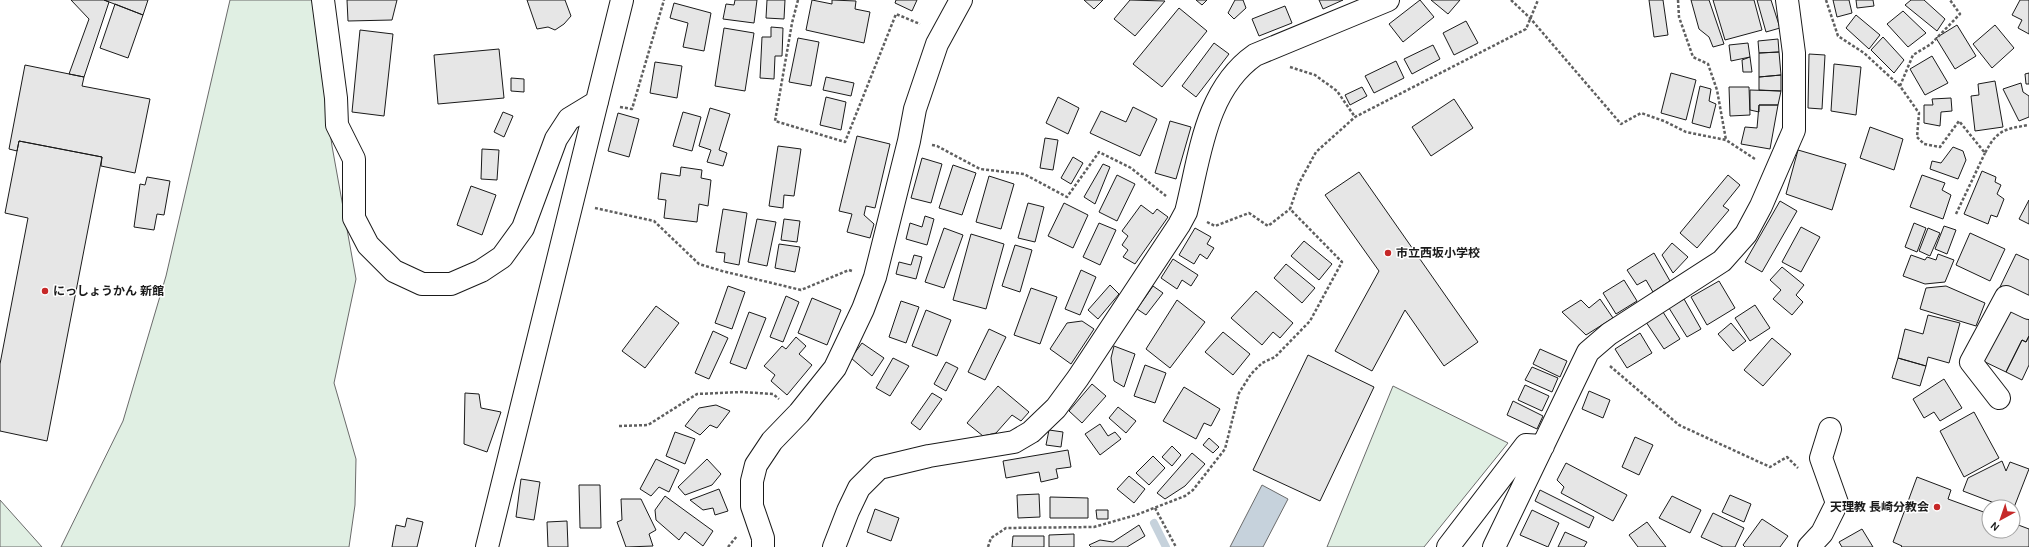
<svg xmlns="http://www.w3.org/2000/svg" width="2029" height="547" font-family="Karla,'Noto Sans JP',sans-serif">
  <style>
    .green { fill: #e0efe3; stroke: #6a6a6a }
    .water { fill: #c6d2dc; stroke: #6a6a6a }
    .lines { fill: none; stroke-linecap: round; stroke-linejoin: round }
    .stream { stroke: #c6d2dc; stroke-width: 8 }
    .building { fill: #e6e6e6; stroke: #1a1a1a }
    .minor-casing { stroke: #1a1a1a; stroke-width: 24 }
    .path { stroke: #5f5f5f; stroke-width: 2.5; stroke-dasharray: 3 2; stroke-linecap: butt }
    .minor { stroke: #fff; stroke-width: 22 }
    .poi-dot { fill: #c62828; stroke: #fff; stroke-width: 1.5 }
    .labels { text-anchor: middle; stroke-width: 3; stroke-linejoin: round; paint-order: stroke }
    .poi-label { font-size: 12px; font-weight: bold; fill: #1a1a1a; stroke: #fff; text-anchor: start }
  </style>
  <rect width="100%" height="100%" fill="#fff"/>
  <!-- green -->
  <path class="green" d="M230 0H312L332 146 356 279 334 383 356 459 355 505 349 547H61L123 421 166 276Z
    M1393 386 1508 443 1424 547H1327Z
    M0 500 42 547H0Z"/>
  <!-- water -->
  <path class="water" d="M1262 485 1288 499 1263 547H1230Z"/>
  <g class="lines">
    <!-- stream -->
    <path class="stream" d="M1154 523 1166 547"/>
  </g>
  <!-- building -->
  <path class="building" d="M71 0H104L109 2 84 77 69 74 89 19Z
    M104 0H148L143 15Z
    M347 0H397L392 20 348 21Z
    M527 0H565L571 16 564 24 555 30 548 27 537 29Z
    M735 0H757L754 23 723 19 726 4 734 5Z
    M767 0H785L784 19 766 18Z
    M812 0 832 4V0L856 1 855 9 870 12 864 43 806 30Z
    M896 0H917L912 11 895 3Z
    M1084 0H1103L1094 9Z
    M1130 0 1165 1 1135 36 1114 19Z
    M1196 0H1207L1202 5Z
    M1235 0H1243L1246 8 1234 19 1228 13Z
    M1319 0H1343L1323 9Z
    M1420 0 1434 17 1403 42 1389 24Z
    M1431 0H1460L1448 14Z
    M1649 0H1663L1668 35 1654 37Z
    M1691 0H1709L1724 44 1713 47 1709 37 1699 29Z
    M1713 0H1754L1762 30 1725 40Z
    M1757 0H1771L1780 28 1766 32Z
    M1833 0H1849L1852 13 1837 17Z
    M1856 0H1873L1874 6 1857 8Z
    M1911 0H1924L1945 19 1937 31 1905 5Z
    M2020 0H2029V34L2018 28 2022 20 2012 15Z
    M674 3 711 13 704 51 683 47 688 23 670 18Z
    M115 4 143 15 128 58 100 48Z
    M1285 6 1292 23 1259 36 1252 19Z
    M1179 8 1207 31 1162 87 1133 64Z
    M1903 11 1926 33 1908 47 1887 24Z
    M1856 15 1880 35 1869 49 1846 28Z
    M1466 21 1478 43 1454 55 1443 33Z
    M1957 25 1976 56 1955 69 1936 38Z
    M1995 25 2014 48 1992 68 1973 44Z
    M771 27 783 28 782 56H775L774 79 760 78 762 37H771Z
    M724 28 754 33 745 91 715 86Z
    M360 30 393 34 384 116 352 112Z
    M1883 37 1904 60 1894 73 1871 50Z
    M798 38 819 42 811 86 789 82Z
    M1778 39 1779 52 1759 53 1758 41Z
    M1214 43 1229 54 1196 97 1182 86Z
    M1748 43 1750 57 1731 61 1729 45Z
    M1433 45 1440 59 1412 74 1404 59Z
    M499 49 504 98 438 104 434 55Z
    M1779 52 1781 75 1759 77V53Z
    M1809 54 1825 55 1822 109 1808 108Z
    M1932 56 1948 83 1925 95 1910 69Z
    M1750 57 1752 72H1743L1742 60Z
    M1396 61 1404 78 1374 93 1365 76Z
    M655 62 682 66 677 98 650 93Z
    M1834 64 1861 67 1856 115 1831 111Z
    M25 65 84 77 82 86 150 99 135 173 101 166 102 157 19 141 17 151 9 149Z
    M1671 73 1696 80 1686 120 1661 113Z
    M2029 73V84H2026L2025 74Z
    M1781 75V91L1759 90V77Z
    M826 77 854 83 851 96 823 90Z
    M511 78 524 79V92L511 91Z
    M1995 81 2003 127 1975 131 1971 96 1979 95 1978 84Z
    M2021 83 2023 92 2029 96V117L2019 121 2003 89Z
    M1700 86 1711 89 1709 101 1716 104 1710 128 1692 123Z
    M1362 87 1367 96 1350 105 1345 95Z
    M1729 87H1749L1750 115 1730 116Z
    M1750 90 1781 91 1778 105H1759V112L1750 110Z
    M826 97 846 102 841 130 820 125Z
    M1058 97 1079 108 1068 134 1046 123Z
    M1951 98 1952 111 1941 112 1940 126 1924 123V105H1933L1932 99Z
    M1454 99 1473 128 1431 156 1412 127Z
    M1759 105H1778L1770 149 1741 144 1745 127 1757 128Z
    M1133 107 1157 119 1140 156 1090 133 1101 111 1126 122Z
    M710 108 730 114 719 150 727 153 723 166 707 162 711 150 699 146Z
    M503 112 513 116 504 137 494 132Z
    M683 112 701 117 692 151 673 146Z
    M618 113 639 119 629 157 608 151Z
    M1170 121 1191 127 1176 179 1155 173Z
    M1870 127 1903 139 1894 170 1860 158Z
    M857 136 890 144 875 208 866 206 864 215 874 224 870 238 847 232 852 214 839 211Z
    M1045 138 1058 140 1053 170 1040 168Z
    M19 141 102 157 47 441 0 431V364L28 218 5 213Z
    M778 146 801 149 794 196 784 195 783 208 769 206Z
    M1953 147 1963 151 1966 160 1958 179 1930 169 1932 161 1941 163Z
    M482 149 499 150 497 180 481 179Z
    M1798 150 1846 164 1832 210 1786 194Z
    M1073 157 1083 163 1071 184 1061 178Z
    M922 158 942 164 931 203 911 198Z
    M1103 164 1110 167 1095 204 1084 197Z
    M953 165 976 173 962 215 939 208Z
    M681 167 702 170 701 178 711 180 708 206 699 204 697 222 664 218 666 200 658 199 661 173 680 176Z
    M1982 171 1996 177 1995 182 2001 185 1997 194 2004 199 1997 217 1991 215 1988 224 1964 214Z
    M1359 172 1478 342 1444 366 1405 310 1372 371 1335 351 1379 271 1325 195Z
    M1117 175 1135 184 1117 221 1099 212Z
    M1728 175 1740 185 1723 206 1729 210 1697 248 1680 233Z
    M1922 175 1945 183 1942 190 1951 195 1943 219 1910 207Z
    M989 176 1014 184 1001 229 976 222Z
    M147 177 170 181 164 215 157 214 154 230 134 227 140 184 145 185Z
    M471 186 496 195 482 235 457 225Z
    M2029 200V224L2019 219Z
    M1780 201 1797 211 1762 272 1745 262Z
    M1028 203 1044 207 1035 242 1018 238Z
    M1064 203 1088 215 1073 248 1048 236Z
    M1141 205 1153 214 1157 209 1168 217 1135 264 1123 257 1128 250 1122 245 1128 236 1122 231Z
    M723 209 747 213 739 265 724 262 725 253 716 252Z
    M925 216 934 219 927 245 906 239 910 223 922 227Z
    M757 219 776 222 767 266 748 262Z
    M784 219 800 221 797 242 781 240Z
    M1099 223 1116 230 1100 265 1083 257Z
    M1914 223 1926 228 1917 252 1905 247Z
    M1944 226 1956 230 1947 254 1935 249Z
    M1801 227 1820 237 1801 272 1782 262Z
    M944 228 963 235 944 288 925 282Z
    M1195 228 1211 237 1207 244 1214 248 1207 259 1200 254 1194 264 1179 255Z
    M1928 228 1940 233 1930 256 1919 251Z
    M1970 233 2005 249 1990 281 1956 265Z
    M971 234 1004 244 986 309 953 300Z
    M1304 241 1332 264 1319 280 1291 256Z
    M1672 243 1688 257 1673 273 1662 255Z
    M779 244 800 247 795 272 775 268Z
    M1015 245 1032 250 1020 292 1002 286Z
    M1654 253 1670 281 1653 292 1646 280 1637 285 1627 270Z
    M1938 254 1954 260 1945 282 1925 284 1903 276 1911 255 1925 260 1927 257 1936 260Z
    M2016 254 2029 260V301L2000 287Z
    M914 255 922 257 916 279 896 274 899 262 911 265Z
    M1173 259 1198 275 1191 286 1182 280 1177 289 1161 278Z
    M1286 264 1315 288 1302 303 1274 278Z
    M1782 267 1804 285 1796 295 1803 302 1792 315 1773 299 1781 290 1770 280Z
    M1081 270 1096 277 1080 315 1065 309Z
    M1624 280 1637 301 1616 314 1603 293Z
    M1719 281 1735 308 1707 325 1691 297Z
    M1110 285 1119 294 1098 319 1088 310Z
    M728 286 745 292 732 329 715 323Z
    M1153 286 1163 293 1146 315 1137 309Z
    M1946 286 1985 303 1976 326 1920 309 1926 288Z
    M1031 288 1057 297 1040 344 1014 335Z
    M1256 291 1293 323 1280 338 1273 332 1262 345 1231 318Z
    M786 296 799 302 783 342 770 337Z
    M812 298 841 310 827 345 798 333Z
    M1600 299 1613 318 1586 335 1562 312 1581 300 1589 308Z
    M1684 299 1701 329 1687 337 1669 308Z
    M1177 300 1205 322 1170 368 1146 349Z
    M901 301 919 307 906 343 889 337Z
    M1755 305 1770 328 1750 341 1735 318Z
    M656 306 679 323 645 368 622 351Z
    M2009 307 2029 317V336L2026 342 2022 340 2006 372 1983 361Z
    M926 310 951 320 937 356 912 346Z
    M749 312 766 318 746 369 730 363Z
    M1663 312 1680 339 1664 349 1646 322Z
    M1928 315 1960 323 1949 363 1928 357 1926 366 1898 358 1905 329 1923 334Z
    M1082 321 1094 329 1071 364 1050 349 1067 323Z
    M1731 323 1746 341 1733 351 1718 334Z
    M989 329 1006 337 985 380 968 372Z
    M713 331 728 338 709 379 695 373Z
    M1223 332 1250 354 1233 375 1205 352Z
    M1640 333 1652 353 1627 368 1615 349Z
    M2029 336V365L2022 380 2006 372 2022 340 2026 342Z
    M796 337 806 346 799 354 812 365 787 395 771 381 775 375 764 366 782 346 786 349Z
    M1772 338 1791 354 1763 386 1744 370Z
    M862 343 884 358 872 376 851 358Z
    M1114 346 1135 354 1124 387 1114 381 1111 358Z
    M1540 349 1567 361 1560 377 1533 364Z
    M1308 355 1374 387 1320 501 1253 470Z
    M893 358 909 366 890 396 876 388Z
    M1898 358 1926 366 1920 386 1892 378Z
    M946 362 958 368 946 391 934 384Z
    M1145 365 1166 373 1155 403 1134 396Z
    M1532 367 1558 378 1552 392 1525 380Z
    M1944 379 1962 408 1940 421 1934 412 1924 418 1913 399Z
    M1092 384 1106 396 1082 423 1069 411Z
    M1525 385 1549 396 1542 411 1518 400Z
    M998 386 1029 412 1021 421 1012 415 996 433 983 436 967 423Z
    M1184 387 1220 409 1211 426 1204 423 1196 439 1163 421Z
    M1589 391 1610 400 1603 418 1582 409Z
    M465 393 479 394 481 408 501 412 487 452 464 444Z
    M932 393 942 399 920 430 911 423Z
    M1513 401 1543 416 1537 429 1507 415Z
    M716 405 730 411 717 428 710 425 700 435 685 426 699 408Z
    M1118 407 1136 421 1126 433 1109 418Z
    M1974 412 1999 458 1964 477 1940 431Z
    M1100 424 1108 436 1115 432 1121 439 1100 455 1085 434Z
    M1049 430 1063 432 1061 447 1046 445Z
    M675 432 695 439 685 464 666 456Z
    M1635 437 1653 445 1639 475 1622 467Z
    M1209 438 1219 447 1213 453 1203 445Z
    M1172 446 1181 455 1172 466 1162 457Z
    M1068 450 1071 467 1056 469 1058 478 1041 482 1039 472 1006 478 1003 461Z
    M1192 453 1205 464 1185 486 1165 499 1157 493Z
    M1153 456 1165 468 1149 485 1136 473Z
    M656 459 679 470 669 492 659 487 651 496 640 489Z
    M707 459 721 474 712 485 685 495 678 487Z
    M2002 461 2006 471 2010 462 2029 469 2013 510V507H2005L1963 491 1968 478Z
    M1566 463 1627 495 1613 521 1561 493 1564 487 1557 480Z
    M1129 476 1145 489 1134 503 1117 489Z
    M1917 477 1951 490 1948 499 1989 514V531H2013V523L2029 529V547H1901L1902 546 1893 542Z
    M521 479 540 482 534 520 516 517Z
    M579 485H600L601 528H580Z
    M719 489 728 511 715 515 713 508 703 510 690 500Z
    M1540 490 1594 517 1589 528 1535 501Z
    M1039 494 1040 517 1018 518 1017 495Z
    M1730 495 1751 504 1744 522 1722 512Z
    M665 496 713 531 703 546 685 532 679 540 656 520 655 510Z
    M1672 496 1701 510 1690 533 1659 518Z
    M1050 497 1088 498V518H1050Z
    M621 499H641L656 530 649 534 653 546 626 547 617 522 622 520Z
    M875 509 899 518 891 541 867 532Z
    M1096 510H1108V519H1097Z
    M1532 510 1559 523 1548 547 1520 535Z
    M1713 513 1744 528 1735 547H1723L1701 537Z
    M407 518 423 522 417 547H392L396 525 405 527Z
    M1762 519 1788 536 1780 547H1745L1743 545Z
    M567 521 568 547H548L547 522Z
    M1647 522 1666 547H1638L1629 535Z
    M1139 525 1145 536 1127 547H1091L1089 545 1100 540 1113 542Z
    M1862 529 1873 547H1842L1839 542Z
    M1565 532 1587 542 1584 547H1558Z
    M1074 534V547H1049V535Z
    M1013 536H1044V547H1012Z"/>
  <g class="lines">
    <!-- minor casing -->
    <g class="minor-casing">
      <path id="minor" d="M323 0 336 98 337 125 354 159V218L368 245 394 271 422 284H451L481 271 502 257 523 228 556 139 569 119 597 102
        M1999 398 1971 362 2006 297 2029 308
        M487 547 622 0
        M763 547V538L752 506V481L756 465 772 441 799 413 835 368 863 309 875 277 909 141 915 109 937 44 961 0
        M834 547 848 511 859 488 879 468 929 456 1014 442 1031 432 1056 408 1078 378 1179 225 1186 212C1200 157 1205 90 1255 55L1388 0
        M1448 547 1526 445 1543 446
        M1494 547 1588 352 1609 334 1722 261 1746 234 1761 206 1794 130V53L1787 0
        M1809 547 1822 533 1837 503 1821 458 1830 429"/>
    </g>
    <!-- path -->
    <path class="path" d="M798 0 792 23 775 121 845 142 896 14 920 24
      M1511 0 1530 18 1621 124 1641 113 1664 121 1686 132 1726 140 1755 159
      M1678 0 1679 17 1693 57 1708 64 1717 90 1726 140
      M1826 0 1838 36 1864 53 1900 86 1919 113 1917 137 1924 144 1940 147 1959 121 1985 153C1997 130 2004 129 2029 125
      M1290 67 1315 75 1337 91 1355 117
      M1900 86 1913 55 1931 44 1960 14 1950 0
      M620 107 632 109 664 0
      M932 145 937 146 980 169 1024 174 1067 197 1099 152 1131 168 1166 196
      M595 208 654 221 699 264 722 271 801 290 849 270 852 271
      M1956 214 1985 153
      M1207 222 1215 226 1249 213 1268 226 1290 209
      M1610 366 1679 425 1770 467 1787 457 1798 468
      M619 426 648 425 697 394 741 392 773 394 779 399
      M1155 508 1176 547
      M728 547 737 536
      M988 547 991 538 1006 528 1094 527 1136 515 1185 496 1193 490 1225 449 1239 393 1251 374 1262 363 1275 357 1310 321 1342 262 1290 209 1299 183 1316 152 1355 117 1526 29 1538 0"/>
    <!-- minor -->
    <use href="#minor" class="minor"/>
  </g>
  <!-- markers -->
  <g class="poi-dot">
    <circle cx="1388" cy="253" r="4"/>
    <circle cx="45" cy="291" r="4"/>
    <circle cx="1937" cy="507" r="4"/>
  </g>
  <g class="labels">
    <!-- poi labels -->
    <g class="poi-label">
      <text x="1396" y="257">市立西坂小学校</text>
      <text x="53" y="295">にっしょうかん 新館</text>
      <text x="1929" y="511" text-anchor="end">天理教 長崎分教会</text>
    </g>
  </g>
  <!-- north arrow -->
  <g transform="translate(2001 519) rotate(220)"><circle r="19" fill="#ffffff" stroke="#a3a3a3"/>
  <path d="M0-3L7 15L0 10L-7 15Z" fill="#c62828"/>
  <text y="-6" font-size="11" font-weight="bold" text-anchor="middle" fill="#1a1a1a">N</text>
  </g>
</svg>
